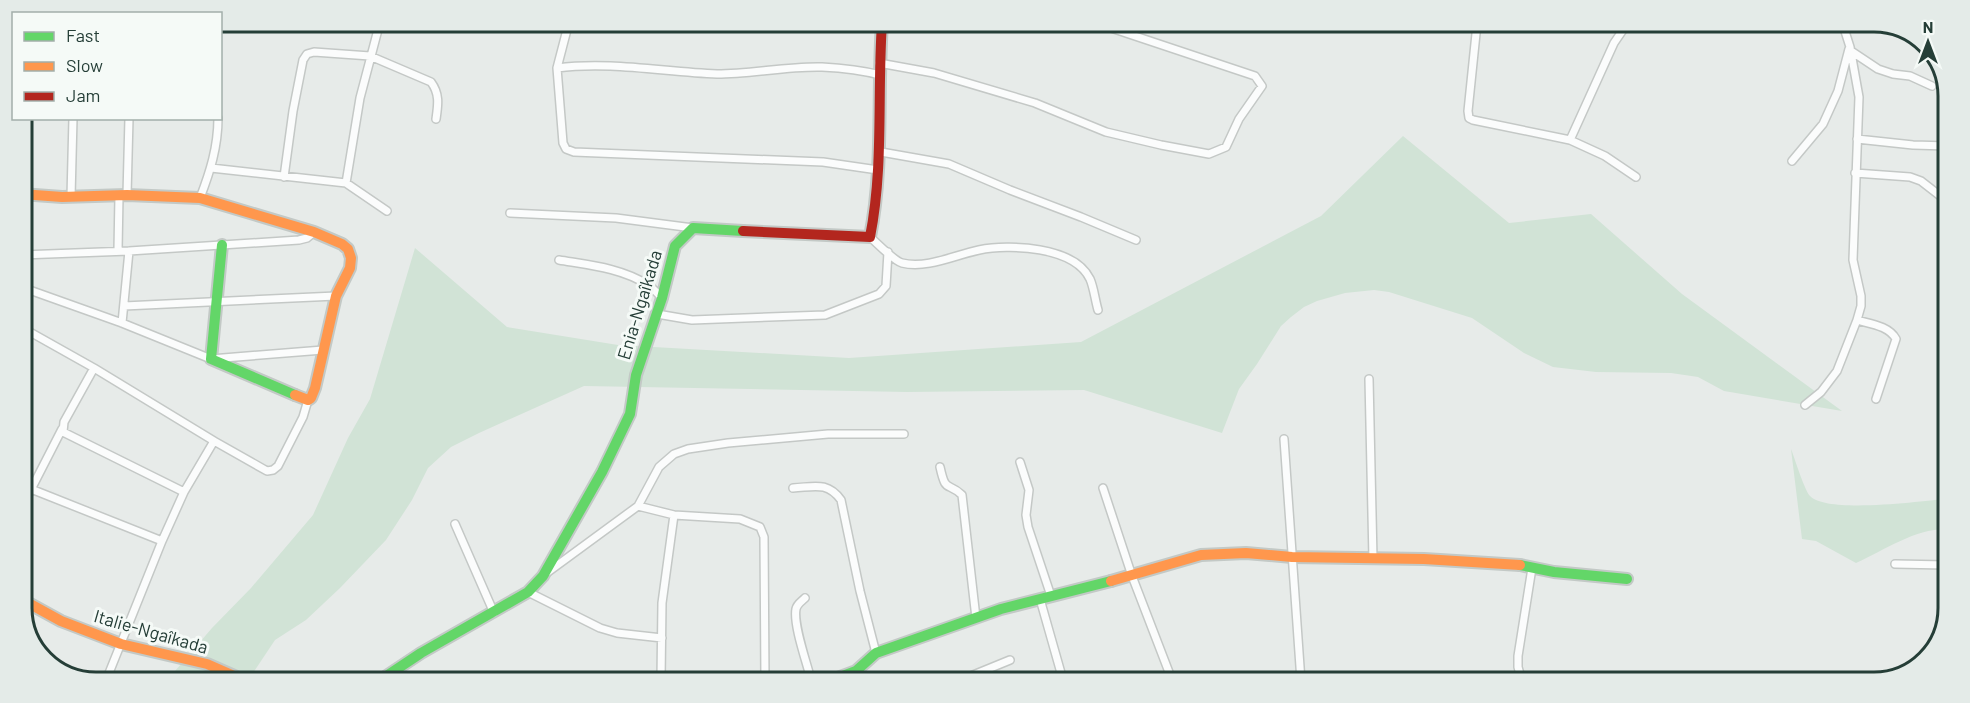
<svg xmlns="http://www.w3.org/2000/svg" width="1970" height="703" font-family="Barlow,sans-serif">
  <style>
    .green { fill: #d1e3d6 }
    .lines { fill: none; stroke-linecap: round; stroke-linejoin: round }
    .street-casing { stroke: #c4c8c6; stroke-width: 10 }
    .fast-casing { stroke: #c3c9c6; stroke-width: 14 }
    .slow-casing { stroke: #c3c9c6; stroke-width: 14 }
    .jam-casing { stroke: #c3c9c6; stroke-width: 14 }
    .street { stroke: #fbfcfc; stroke-width: 7 }
    .fast { stroke: #63d668; stroke-width: 10 }
    .slow { stroke: #ff974d; stroke-width: 10 }
    .jam { stroke: #b3261e; stroke-width: 10 }
    .labels { text-anchor: middle; stroke-width: 6; stroke-linejoin: round; paint-order: stroke }
    .street-label { font-size: 18px; fill: #253e37; stroke: #f5faf7 }
    .rim { fill: none; stroke: #253e37; stroke-width: 3 }
  </style>
  <rect width="100%" height="100%" fill="#e7ebe9"/>
  <!-- green -->
  <path class="green" d="M1403 136 1509 223 1591 214 1682 294 1842 411 1724 391 1698 377 1671 373 1596 372 1553 367 1524 353 1472 318 1389 292 1374 290 1345 293 1317 301 1304 307 1291 317 1281 326 1257 364 1239 389 1222 433 1084 390 907 392 584 386 479 433 451 447 428 468 412 500 386 540 340 588 306 620 275 640 249 679 169 678 212 628 251 588 313 515 348 438 370 399 415 248 507 327 618 345 849 358 1081 342 1321 216Z
    M1791 449C1795 459 1804 489 1810 496 1827 514 1921 501 1946 499V529C1914 529 1885 550 1856 563L1816 541 1802 539Z"/>
  <g class="lines">
    <!-- street casing -->
    <g class="street-casing">
      <path id="street" d="M569 22 557 68 563 143 566 149 574 152 823 162 878 170
        M1477 24 1468 111 1469 118 1473 120 1570 140 1605 156 1636 177
        M1851 51 1878 69 1893 74 1910 76 1932 86
        M879 63 934 73 1035 103 1106 132 1161 145 1209 154 1226 147 1239 119 1262 86 1255 76 1096 23
        M557 68C610 61 664 72 717 74 752 74 787 66 822 67 842 68 861 70 880 75
        M1857 139 1913 145 1948 146
        M1570 140 1614 43 1627 24
        M881 152 949 164 1010 190 1081 217 1136 240
        M1792 161 1823 124 1838 91 1849 49
        M211 168 346 183 387 211
        M1855 173 1910 177 1921 181 1948 202
        M284 177 293 111 303 60 307 54 314 52 370 56 431 82C440 94 438 105 436 119
        M346 183 360 98 380 22
        M127 195 129 118
        M71 197 73 118
        M200 198C210 172 218 147 218 118
        M510 213 616 218 693 228
        M870 237C877 243 894 261 902 263 927 269 955 255 979 250 1009 244 1074 246 1090 279 1094 288 1095 300 1098 310
        M118 250 119 196
        M21 255 129 251 299 240 307 238 314 232
        M559 260C589 265 622 268 648 285 653 288 658 294 662 298
        M21 287 122 323 211 359 323 350
        M124 306 336 296
        M657 314 692 320 825 315 879 294 886 286 888 252
        M1857 320C1871 324 1889 326 1896 339L1876 399
        M122 323 129 251
        M21 327 94 368 214 441 184 492 162 541 107 678
        M94 368 64 422 63 432 184 492
        M1369 379 1373 559
        M1805 405 1821 392 1837 371 1857 320 1861 306V296L1853 260 1859 97 1850 47 1843 25
        M1284 439 1301 681
        M214 441 267 471 273 470 278 466 303 417 308 400
        M1020 462 1029 490 1026 515 1028 527 1051 596
        M940 467C946 494 947 481 962 495L976 618
        M793 488C814 487 827 481 841 500L860 591 876 653
        M1103 488 1132 576 1172 680
        M31 489 162 541
        M638 506 674 515 740 519 760 527 764 537 765 680
        M21 509 62 429
        M455 524 494 613
        M1895 564 1946 565
        M548 572 638 506 659 467 674 454 688 449 728 443 828 434H904
        M528 592 600 628 617 633 662 638
        M805 598C801 602 797 604 796 609 793 625 807 663 811 680
        M1040 599 1063 680
        M856 671 862 680
        M661 679 662 603 674 515
        M706 680 715 677 752 680
        M961 680 1010 660
        M1522 681 1518 667V656L1532 568"/>
    </g>
    <!-- fast casing -->
    <g class="fast-casing">
      <path id="fast" d="M222 245 211 359 295 395
        M1520 565 1554 572 1627 579
        M382 679 421 653 528 592 543 576 602 472 630 414 636 375 662 298 675 246 693 228 743 231
        M832 680 856 671 876 653 1001 609 1111 581"/>
    </g>
    <!-- slow casing -->
    <g class="slow-casing">
      <path id="slow" d="M21 194 62 197 127 195 200 198 314 232 342 244 348 249 351 258 350 268 336 296 315 388 311 398 308 400 295 395
        M1111 581 1201 555 1246 553 1292 557 1424 559 1520 565
        M21 599 61 621 121 644 207 664 241 679"/>
    </g>
    <!-- jam casing -->
    <g class="jam-casing">
      <path id="jam" d="M743 231 870 237C884 166 877 95 882 23"/>
    </g>
    <!-- street -->
    <use href="#street" class="street"/>
    <!-- fast -->
    <use href="#fast" class="fast"/>
    <!-- slow -->
    <use href="#slow" class="slow"/>
    <!-- jam -->
    <use href="#jam" class="jam"/>
  </g>
  <g class="labels">
    <!-- street labels -->
    <g class="street-label">
      <text transform="translate(640 305) rotate(-73)" y="6">Enia-Ngaîkada</text>
      <text transform="translate(151 632) rotate(16)" y="6">Italie-Ngaîkada</text>
    </g>
  </g>
  <!-- crop -->
  <path d="M0 0H1970V703H0ZM96 32H1874A64 64 0 0 1 1938 96V608A64 64 0 0 1 1874 672H96A64 64 0 0 1 32 608V96A64 64 0 0 1 96 32Z" fill="#e4ebe8" fill-rule="evenodd"/>
  <path class="rim" d="M96 32H1874A64 64 0 0 1 1938 96V608A64 64 0 0 1 1874 672H96A64 64 0 0 1 32 608V96A64 64 0 0 1 96 32Z"/>
  <!-- legend -->
  <rect x="12" y="12" width="210" height="108" fill="#f5faf7" stroke="#a2afaa" stroke-width="1.5"/>
  <rect x="24" y="32" width="30" height="9" fill="#63d668" stroke="#a2afaa" stroke-width="1.5"/>
  <text x="66" y="42" font-size="18" fill="#253e37">Fast</text>
  <rect x="24" y="62" width="30" height="9" fill="#ff974d" stroke="#a2afaa" stroke-width="1.5"/>
  <text x="66" y="72" font-size="18" fill="#253e37">Slow</text>
  <rect x="24" y="92" width="30" height="9" fill="#b3261e" stroke="#a2afaa" stroke-width="1.5"/>
  <text x="66" y="102" font-size="18" fill="#253e37">Jam</text>
  <!-- north arrow -->
  <g transform="translate(1928 42)" stroke="#f5faf7" stroke-width="4.5" paint-order="stroke">
  <path d="M0-4.5L10 22L0 15L-10 22Z" fill="#253e37"/>
  <text y="-9" font-size="16" font-weight="bold" text-anchor="middle" fill="#253e37">N</text>
  </g>
</svg>
